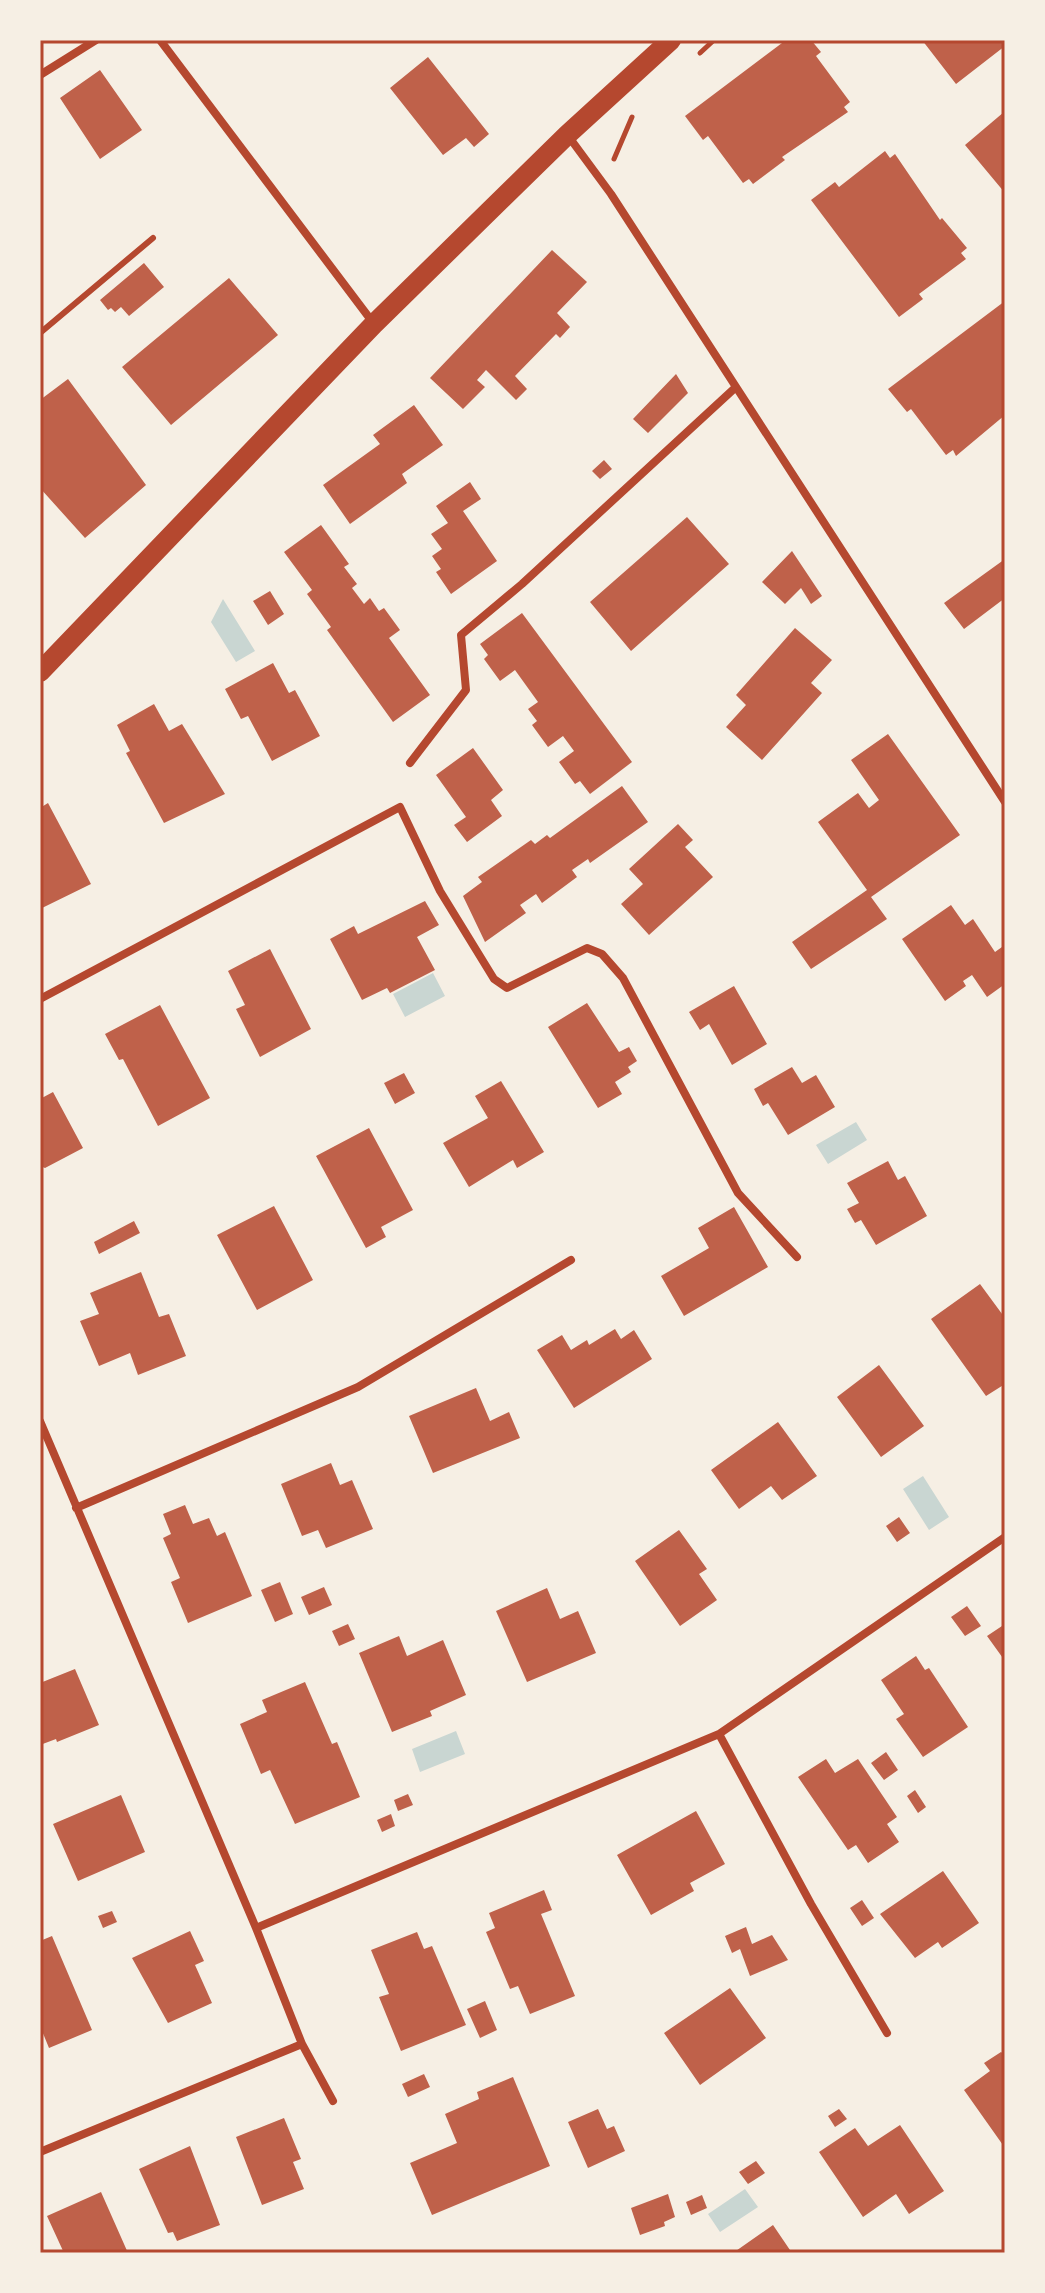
<svg xmlns="http://www.w3.org/2000/svg" width="1045" height="2293" font-family="'Nunito Sans',sans-serif">
  <style>
    .water { fill: #c9d6d2 }
    .building { fill: #bf614a }
    .lines { fill: none; stroke-linecap: round; stroke-linejoin: round }
    .path { stroke: #b5482f; stroke-width: 5 }
    .service { stroke: #b5482f; stroke-width: 6 }
    .minor { stroke: #b5482f; stroke-width: 8 }
    .primary { stroke: #b5482f; stroke-width: 20 }
    .neatline { fill: none; stroke: #b5482f; stroke-width: 3 }
  </style>
  <rect width="100%" height="100%" fill="#f6efe4"/>
  <!-- water -->
  <path class="water" d="M223 599 255 651 236 662 211 622Z
    M433 973 445 996 405 1017 393 994Z
    M856 1122 867 1140 828 1164 816 1145Z
    M923 1476 949 1517 929 1530 903 1489Z
    M456 1731 465 1754 420 1772 412 1749Z
    M745 2189 758 2207 720 2232 708 2214Z"/>
  <!-- building -->
  <path class="building" d="M786 40H811L821 52 816 56 850 102 844 107 848 112 782 157 785 160 753 184 749 179 743 183 708 136 703 140 685 116Z
    M922 40H1005V46L956 84Z
    M428 57 489 134 474 147 466 138 443 155 390 88Z
    M100 70 142 130 100 159 60 98Z
    M1004 112 1005 114V193L965 145Z
    M885 151 890 158 895 154 940 220 942 218 967 248 961 253 966 259 919 294 923 299 899 317 811 200 835 182 839 187Z
    M552 250 587 282 557 313 570 327 560 338 556 334 515 376 527 389 516 400 486 370 477 380 485 387 463 409 430 378Z
    M144 263 164 287 129 316 121 307 115 312 111 308 108 310 100 300Z
    M229 278 278 335 171 425 122 367Z
    M1005 301V415L956 456 953 450 946 455 911 409 907 412 888 389Z
    M676 374 688 393 648 433 633 419Z
    M68 379 146 485 85 538 40 488V400Z
    M414 405 443 445 402 474 407 483 350 524 323 485 380 444 373 435Z
    M604 460 612 469 600 479 592 471Z
    M470 482 481 499 463 511 497 561 451 594 436 572 441 569 432 556 442 549 431 534 448 523 436 506Z
    M687 517 729 564 631 651 590 602Z
    M321 525 349 564 344 567 357 584 352 588 364 604 370 598 379 611 384 608 400 630 389 638 430 695 393 722 327 630 331 627 307 594 312 590 284 552Z
    M792 551 822 596 811 604 801 588 785 604 762 582Z
    M1005 559V598L964 629 944 603Z
    M270 591 284 614 268 625 253 601Z
    M522 613 632 762 590 794 580 781 575 784 559 762 574 751 563 736 548 747 532 725 537 721 528 709 538 702 515 670 500 681 484 659 488 655 480 644Z
    M795 628 832 660 811 683 822 693 762 760 726 727 746 705 736 695Z
    M273 663 289 693 295 690 320 736 272 761 248 716 241 719 225 689Z
    M154 704 169 731 182 724 225 794 164 823 126 753 130 751 117 725Z
    M888 734 960 835 871 897 887 919 811 969 792 942 867 890 818 822 858 793 869 808 879 800 851 760Z
    M473 748 503 790 491 800 502 816 467 842 454 825 466 817 436 775Z
    M622 786 648 822 590 863 588 859 572 870 577 877 542 903 536 894 520 905 526 913 485 942 463 896 482 882 478 877 531 840 535 844 547 835 550 838Z
    M48 803 91 884 40 909V808Z
    M678 824 693 840 685 847 713 877 649 935 621 904 643 884 629 869Z
    M425 901 439 925 417 937 435 970 390 993 387 988 362 1000 330 939 354 926 358 934Z
    M951 905 965 925 973 919 995 952 1002 947 1005 952V984L987 997 972 975 963 981 966 986 945 1001 902 939Z
    M270 949 311 1029 260 1057 236 1009 245 1005 228 971Z
    M734 986 767 1044 732 1065 709 1024 700 1030 689 1012Z
    M587 1003 619 1052 629 1047 637 1061 628 1067 631 1072 615 1082 622 1094 598 1108 548 1027Z
    M160 1005 210 1098 158 1126 123 1059 119 1060 105 1034Z
    M792 1067 802 1083 816 1075 835 1107 788 1135 768 1103 763 1106 754 1089Z
    M404 1073 415 1093 395 1104 384 1083Z
    M501 1081 544 1152 517 1168 513 1160 469 1187 443 1143 488 1118 475 1096Z
    M53 1092 83 1148 45 1168 40 1166V1099Z
    M369 1128 413 1210 381 1227 386 1237 366 1248 316 1156Z
    M888 1161 898 1180 905 1176 927 1216 876 1245 861 1220 855 1223 847 1209 859 1203 847 1183Z
    M274 1206 313 1280 257 1310 217 1235Z
    M734 1207 768 1267 684 1316 661 1276 709 1248 698 1228Z
    M134 1221 140 1233 99 1254 94 1242Z
    M141 1272 159 1317 169 1314 186 1356 138 1375 130 1353 99 1366 80 1321 99 1314 90 1293Z
    M980 1284 1005 1318V1384L986 1396 931 1319Z
    M615 1329 621 1339 634 1330 652 1359 574 1408 537 1350 562 1335 571 1350 587 1340 589 1345Z
    M879 1365 924 1426 881 1457 837 1397Z
    M476 1388 490 1421 509 1412 520 1438 433 1473 409 1416Z
    M778 1422 817 1476 782 1500 771 1486 739 1509 711 1470Z
    M331 1463 340 1485 352 1480 373 1529 326 1548 318 1530 302 1536 281 1484Z
    M185 1505 193 1524 209 1518 217 1536 225 1532 252 1596 188 1623 171 1582 180 1578 163 1538 171 1534 163 1514Z
    M899 1517 910 1533 897 1542 886 1526Z
    M679 1530 707 1569 699 1574 717 1600 680 1626 635 1561Z
    M280 1582 293 1614 275 1622 261 1590Z
    M324 1587 332 1605 309 1615 301 1597Z
    M547 1588 560 1619 578 1611 596 1653 527 1682 496 1611Z
    M967 1606 981 1626 965 1636 951 1617Z
    M348 1624 355 1639 339 1646 332 1631Z
    M1005 1624V1661L987 1636Z
    M399 1636 407 1656 443 1640 466 1695 430 1711 432 1716 392 1732 359 1653Z
    M916 1656 925 1670 929 1668 968 1727 923 1757 896 1719 904 1714 881 1680Z
    M75 1669 99 1725 57 1742 56 1739 40 1745V1683Z
    M305 1682 332 1744 337 1742 360 1797 295 1824 270 1770 261 1774 240 1724 267 1712 262 1700Z
    M886 1752 898 1770 884 1780 871 1763Z
    M826 1759 835 1773 858 1759 897 1817 887 1824 899 1842 868 1863 856 1845 848 1850 798 1777Z
    M915 1790 926 1807 918 1813 907 1796Z
    M408 1794 413 1805 398 1811 394 1800Z
    M121 1795 145 1852 78 1881 53 1824Z
    M696 1811 725 1864 690 1883 694 1891 651 1915 617 1855Z
    M391 1814 395 1826 382 1832 377 1820Z
    M943 1871 979 1923 942 1948 938 1942 915 1958 880 1914Z
    M544 1890 552 1910 541 1914 575 1996 530 2014 518 1986 510 1989 486 1932 495 1928 489 1913Z
    M862 1900 874 1918 862 1926 850 1908Z
    M112 1911 117 1922 103 1928 98 1916Z
    M746 1927 752 1944 772 1935 788 1960 750 1976 740 1949 732 1953 725 1936Z
    M190 1931 204 1961 195 1965 212 2003 168 2023 132 1958Z
    M417 1932 424 1949 432 1946 466 2025 401 2051 379 1997 389 1994 371 1950Z
    M52 1936 92 2030 49 2048 40 2026V1941Z
    M730 1988 766 2038 700 2085 664 2033Z
    M485 2001 497 2030 480 2038 467 2009Z
    M1001 2052 1005 2055V2148L964 2090 990 2071 984 2063Z
    M424 2074 430 2087 408 2097 402 2084Z
    M513 2077 550 2166 432 2215 410 2163 457 2143 445 2114 479 2099 477 2092Z
    M598 2109 607 2129 614 2126 625 2151 588 2168 568 2122Z
    M839 2109 847 2119 835 2127 828 2116Z
    M284 2118 301 2159 293 2162 304 2189 262 2205 236 2137Z
    M900 2125 944 2191 909 2214 896 2194 863 2217 819 2152 855 2128 868 2146Z
    M190 2146 220 2225 177 2241 173 2232 168 2233 139 2169Z
    M756 2161 765 2173 748 2184 739 2172Z
    M101 2192 128 2253H64L47 2216Z
    M668 2194 675 2217 664 2222 665 2226 640 2235 631 2208Z
    M702 2195 707 2208 691 2215 686 2202Z
    M773 2225 792 2253H733Z"/>
  <g class="lines">
    <!-- path -->
    <path class="path" d="M700 53 714 40
      M614 159 632 117"/>
    <!-- service -->
    <path class="service" d="M40 333 153 238"/>
    <!-- minor -->
    <path class="minor" d="M160 40 374 324
      M40 75 96 40
      M569 137 611 194 1005 802
      M410 763 466 690 461 635 522 584 736 387
      M40 999 400 807 440 891 494 979 507 988 587 948 602 954 623 978 738 1193 797 1257
      M40 1421 256 1928 302 2044 333 2101
      M76 1508 358 1387 571 1260
      M719 1734 811 1904 887 2033
      M256 1928 719 1734 1005 1537
      M40 2152 302 2044"/>
    <!-- primary -->
    <path class="primary" d="M40 672 374 324 567 135 671 40"/>
  </g>
  <!-- border -->
  <rect width="1045" height="2293" fill="none" stroke="#f6efe4" stroke-width="84"/>
  <rect x="42" y="42" width="961" height="2209" class="neatline"/>
</svg>
